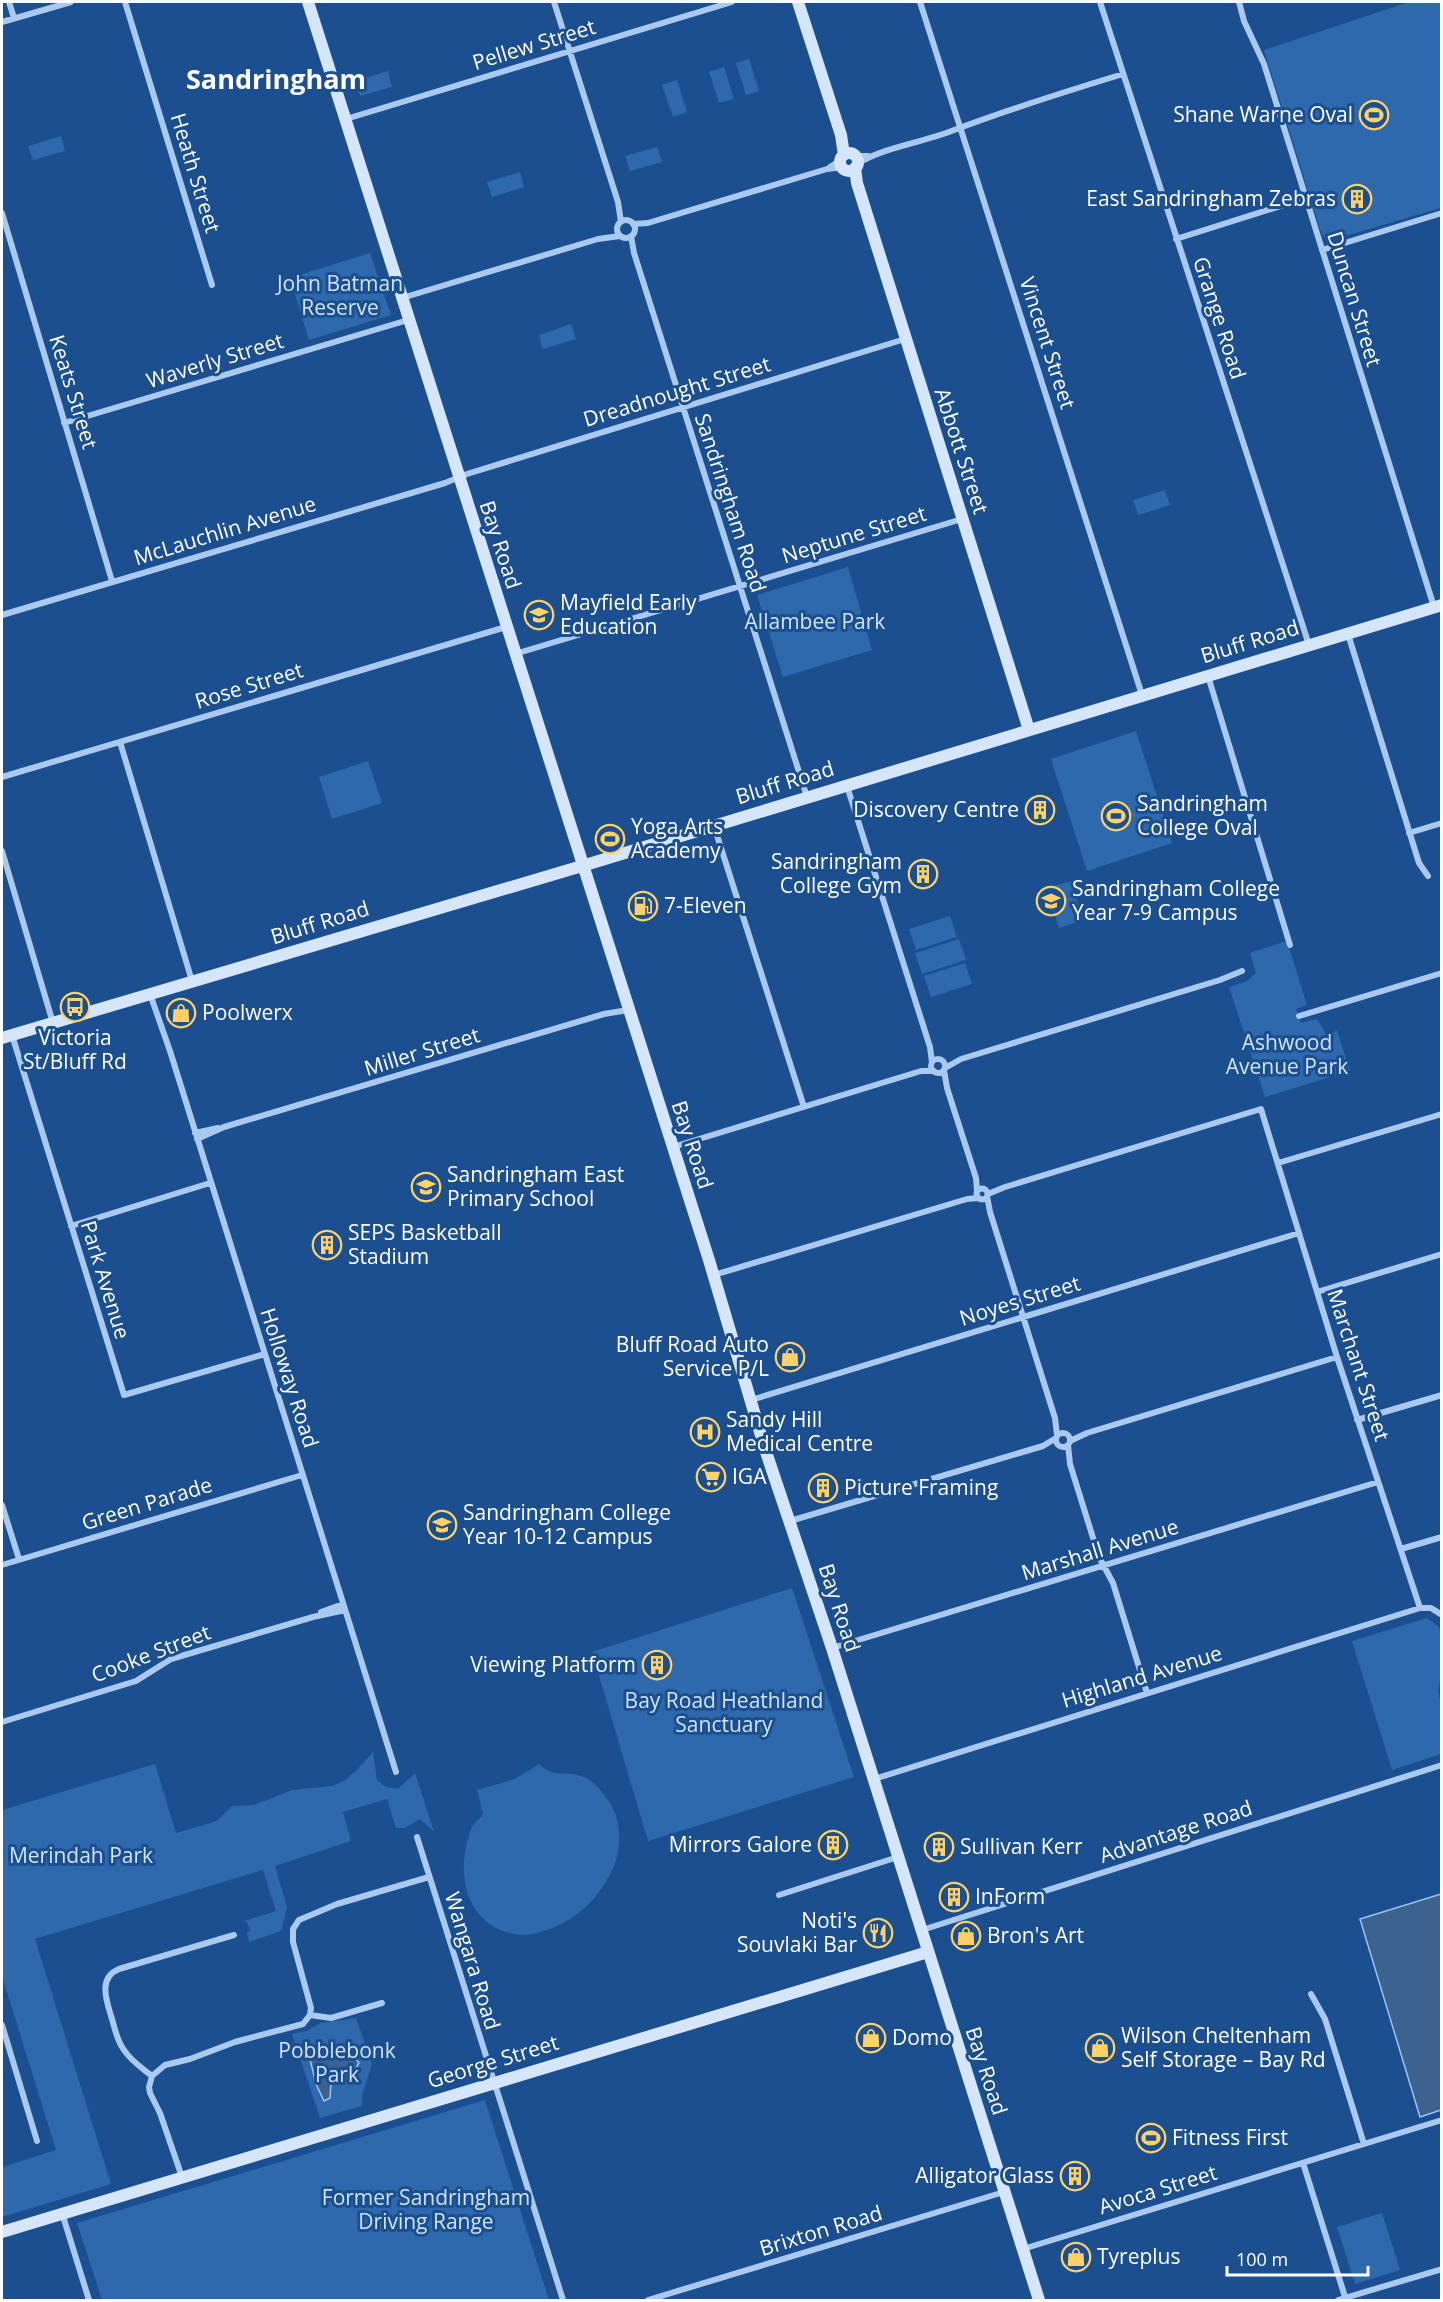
<svg xmlns="http://www.w3.org/2000/svg" width="1443" height="2302" font-family="'Open Sans',sans-serif">
  <style>
    .green { fill: #2e69ad }
    .water { fill: #3c6290; stroke: #9cc4f0; stroke-width: 1.5 }
    .lines { fill: none; stroke-linecap: round; stroke-linejoin: round }
    .street { stroke: #a9c9ee; stroke-width: 6 }
    .secondary { stroke: #d6e6fa; stroke-width: 12 }
    .labels { text-anchor: middle; stroke-width: 6; stroke-linejoin: round; paint-order: stroke }
    .street-label { font-size: 21px; fill: #fff; stroke: #1b4f8f }
    .poi-label { font-size: 21px; fill: #fff; stroke: #1b4f8f; text-anchor: start }
    .park-label { font-size: 21px; fill: #cfe3fa; stroke: #1b4f8f }
    .district-label { font-size: 27px; font-weight: bold; fill: #fff; stroke: #1b4f8f }
  </style>
  <rect width="100%" height="100%" fill="#1b4f8f"/>
  <!-- green -->
  <path class="green" d="M1409 2H1441V208L1328 241 1322 235 1264 50Z
    M749 59 759 91 746 95 736 63Z
    M724 67 734 99 719 103 709 72Z
    M388 71 392 87 360 96 355 81Z
    M677 80 687 112 673 117 662 85Z
    M61 136 65 151 33 160 28 146Z
    M657 147 662 162 630 171 625 156Z
    M520 172 524 187 492 197 487 182Z
    M370 253 391 315 309 340 290 278Z
    M571 324 576 339 543 349 539 335Z
    M1165 490 1170 505 1138 515 1133 500Z
    M848 567 872 650 783 677 757 595Z
    M1136 731 1172 843 1087 871 1051 759Z
    M368 761 382 803 332 819 319 777Z
    M1071 881 1083 920 1059 928 1046 888Z
    M950 916 957 937 916 950 909 929Z
    M959 939 966 960 922 974 915 953Z
    M1287 941 1307 1005 1296 1009 1301 1023 1317 1019 1326 1034 1337 1031 1350 1071 1265 1097 1229 987 1247 981 1256 973 1250 953Z
    M965 963 972 984 931 997 924 976Z
    M792 1588 854 1777 648 1841 592 1652Z
    M1427 1618 1439 1627 1441 1635V1679L1438 1690 1441 1705V1754L1392 1770 1352 1641Z
    M373 1752 377 1780 386 1787 398 1789 415 1773 434 1832 420 1819 405 1828H396L387 1799 343 1812 351 1841 275 1866 287 1907 281 1931 249 1942 247 1933 250 1930 247 1922 244 1921 276 1911 263 1870 35 1939 111 2184 2 2217V2167L56 2150 2 1976V1810L155 1764 176 1833 217 1821 232 1806 254 1805 292 1790 332 1786 344 1781 356 1771Z
    M539 1764C555 1779 563 1770 581 1776 592 1779 601 1790 608 1800 621 1818 622 1846 614 1866 601 1896 578 1920 547 1930 539 1932 532 1935 524 1935 468 1932 454 1877 470 1832 472 1824 479 1820 483 1814L477 1790 515 1779Z
    M356 2018 372 2064 362 2096V2106L320 2118 292 2034 307 2031 320 2023Z
    M485 2100 549 2300H102L77 2223Z
    M1382 2213 1400 2270 1355 2284 1337 2227Z"/>
  <!-- water -->
  <path class="water" d="M1441 1894V2110L1420 2117 1360 1919Z
    M315 2045H330L338 2054 355 2058 359 2063 356 2068 336 2071 331 2083 330 2098 324 2101 316 2084 308 2051Z"/>
  <g class="lines">
    <!-- street -->
    <path class="street" d="M9 2 14 18
      M125 2 212 285
      M554 2 618 202 621 222
      M920 2 1142 695
      M1100 2 1309 645
      M1239 2 1244 21 1264 64 1434 607
      M2 22 71 2
      M346 119 732 2
      M856 156H868
      M858 163C886 147 919 143 949 132 1006 110 1064 92 1123 74
      M830 167 841 160
      M2 213 112 581
      M617 229a9 9 0 1 1 18 0a9 9 0 1 1-18 0Z
      M633 224 648 223 827 169 843 167
      M631 236 634 253 807 797
      M1176 239 1306 198
      M1322 250 1442 213
      M402 298 598 239 620 236
      M64 423 408 320
      M2 615 445 483 467 474 905 339
      M1348 634 1419 863 1428 876
      M515 654 962 519
      M1208 676 1290 945
      M120 742 192 981
      M2 777 506 627
      M847 786 930 1047 932 1062
      M714 826 804 1107
      M1409 833 1442 823
      M2 851 53 1023
      M150 994 170 1051 396 1772
      M1299 1016 1442 973
      M12 1035 124 1395 265 1354
      M931 1066a7 7 0 1 1 14 0a7 7 0 1 1-14 0Z
      M945 1068 961 1059 1220 980 1242 971
      M944 1070 947 1088 976 1178 977 1191
      M195 1133 218 1128
      M197 1139 224 1127 604 1014 628 1010
      M673 1147 921 1071H934
      M1278 1163 1442 1114
      M976.5 1194a5.5 5.5 0 1 1 11 0a5.5 5.5 0 1 1-11 0Z
      M988 1194 1005 1187 1261 1109 1337 1357 1420 1608H1431L1442 1615
      M987 1196 990 1212 1055 1418 1057 1435
      M71 1226 210 1183
      M714 1275 967 1199 979 1198
      M1317 1292 1442 1254
      M751 1400 1299 1233
      M1357 1420 1442 1395
      M1056 1440a7 7 0 1 1 14 0a7 7 0 1 1-14 0Z
      M1070 1441 1087 1433 1337 1357
      M1068 1445 1070 1464 1099 1557 1113 1583 1147 1693
      M2 1505 19 1559
      M790 1521 1043 1446 1056 1438
      M1401 1549 1442 1537
      M2 1565 302 1475
      M321 1612 343 1604
      M832 1648 1378 1482
      M2 1722 136 1681 171 1659 313 1617 345 1610
      M874 1779 1420 1608
      M417 1837 563 2300
      M779 1895 898 1857
      M922 1930 1442 1765
      M1311 1994 1325 2019 1364 2144
      M310 2015 331 2018 382 2003
      M2 2025 37 2141
      M152 2076C142 2068 131 2061 124 2050 117 2041 115 2029 112 2019 107 2002 97 1978 119 1969L234 1935
      M1303 2163 1346 2300
      M182 2177 160 2113 150 2093 149 2087 152 2076 165 2065 190 2059 235 2042 303 2024 310 2015 311 2008 293 1942V1929L299 1920 337 1904 429 1877
      M62 2213 89 2300
      M1023 2249 1442 2120
      M648 2300 1004 2192
      M1338 2300 1442 2269"/>
    <!-- secondary -->
    <path class="secondary" d="M308 2 709 1260 765 1449 832 1648 1039 2300
      M798 2 841 135 844 155
      M840 162a9 9 0 1 1 18 0a9 9 0 1 1-18 0Z
      M855 168 857 183 1029 730
      M2 1038 582 866 1442 605
      M2 2232 928 1952"/>
  </g>
  <!-- icons -->
  <defs>
    <g id="stadium-ring" transform="scale(1.5)"><circle r="9.5" fill="#1b4f8f" stroke="#ffd166" stroke-width="1.5"/><path d="M0-5a6.5 5 0 1 0 0 10a6.5 5 0 1 0 0-10ZM-3.5-1.8h7v3.6h-7Z" fill="#ffd166"/></g>
    <g id="building-ring" transform="scale(1.5)"><circle r="9.5" fill="#1b4f8f" stroke="#ffd166" stroke-width="1.5"/><path d="M-4-6H4V6H1V3H-1V6H-4ZM-2.5-4.3h1.7v1.8h-1.7ZM.8-4.3h1.7v1.8H.8ZM-2.5-1h1.7V.8h-1.7ZM.8-1h1.7V.8H.8Z" fill="#ffd166"/></g>
    <g id="school-ring" transform="scale(1.5)"><circle r="9.5" fill="#1b4f8f" stroke="#ffd166" stroke-width="1.5"/><path d="M0-5L7-2L0 1L-7-2ZM-4 1L0 2.5L4 1V4Q0 6-4 4Z" fill="#ffd166"/></g>
    <g id="fuel-ring" transform="scale(1.5)"><circle r="9.5" fill="#1b4f8f" stroke="#ffd166" stroke-width="1.5"/><path d="M-5.5-6h7V0h2V4h1.3V-2.5L3-4.5l.8-.8L6-3V5H2.5V1h-1V6h-7ZM-4.2-4.7v3.2H.2V-4.7Z" fill="#ffd166"/></g>
    <g id="bus-ring" transform="scale(1.5)"><circle r="9.5" fill="#1b4f8f" stroke="#ffd166" stroke-width="1.5"/><path d="M-5-6H5V4H4V6H2V4H-2V6H-4V4H-5ZM-3.5-4V0h7V-4ZM-3.5 1.2v1.5H-2V1.2ZM2 1.2v1.5H3.5V1.2Z" fill="#ffd166"/></g>
    <g id="shop-ring" transform="scale(1.5)"><circle r="9.5" fill="#1b4f8f" stroke="#ffd166" stroke-width="1.5"/><path d="M-5-2.5h2.3a2.7 3.5 0 0 1 5.4 0H5L5.5 6h-11ZM-1.5-2.5h3a1.5 2.3 0 0 0-3 0Z" fill="#ffd166"/></g>
    <g id="hospital-ring" transform="scale(1.5)"><circle r="9.5" fill="#1b4f8f" stroke="#ffd166" stroke-width="1.5"/><path d="M-5-5h3v3.5h4V-5h3V5h-3V1.5h-4V5h-3Z" fill="#ffd166"/></g>
    <g id="supermarket-ring" transform="scale(1.5)"><circle r="9.5" fill="#1b4f8f" stroke="#ffd166" stroke-width="1.5"/><path d="M-6-5.5h2.5l.6 2H6L4.5 2H-2.5L-4.4-4H-6ZM-1.5 3.2a1.3 1.3 0 1 0 .1 0ZM3 3.2a1.3 1.3 0 1 0 .1 0Z" fill="#ffd166"/></g>
    <g id="restaurant-ring" transform="scale(1.5)"><circle r="9.5" fill="#1b4f8f" stroke="#ffd166" stroke-width="1.5"/><path d="M-5-6h1v4h1v-4h1v4h1v-4h1v5L-1.5 .5V6h-2V.5L-5-1ZM5-6V6H3V1.5H1.5Q1.5-4 5-6Z" fill="#ffd166"/></g>
  </defs>
  <g fill-rule="evenodd">
    <use href="#stadium-ring" x="1374" y="115"/>
    <use href="#building-ring" x="1357" y="199"/>
    <use href="#school-ring" x="539" y="615"/>
    <use href="#building-ring" x="1040" y="810"/>
    <use href="#stadium-ring" x="1116" y="816"/>
    <use href="#stadium-ring" x="610" y="839"/>
    <use href="#building-ring" x="923" y="874"/>
    <use href="#school-ring" x="1051" y="901"/>
    <use href="#fuel-ring" x="643" y="906"/>
    <use href="#bus-ring" x="75" y="1007"/>
    <use href="#shop-ring" x="181" y="1013"/>
    <use href="#school-ring" x="426" y="1187"/>
    <use href="#building-ring" x="327" y="1245"/>
    <use href="#shop-ring" x="790" y="1357"/>
    <use href="#hospital-ring" x="705" y="1432"/>
    <use href="#supermarket-ring" x="711" y="1477"/>
    <use href="#building-ring" x="823" y="1488"/>
    <use href="#school-ring" x="442" y="1525"/>
    <use href="#building-ring" x="657" y="1665"/>
    <use href="#building-ring" x="833" y="1845"/>
    <use href="#building-ring" x="939" y="1847"/>
    <use href="#building-ring" x="954" y="1897"/>
    <use href="#restaurant-ring" x="878" y="1933"/>
    <use href="#shop-ring" x="966" y="1936"/>
    <use href="#shop-ring" x="871" y="2038"/>
    <use href="#shop-ring" x="1100" y="2048"/>
    <use href="#stadium-ring" x="1151" y="2138"/>
    <use href="#building-ring" x="1075" y="2176"/>
    <use href="#shop-ring" x="1076" y="2257"/>
  </g>
  <g class="labels">
    <!-- street labels -->
    <g class="street-label">
      <text transform="translate(534 45) rotate(-17)" y="7">Pellew Street</text>
      <text transform="translate(195 173) rotate(73)" y="7">Heath Street</text>
      <text transform="translate(1354 299) rotate(73)" y="7">Duncan Street</text>
      <text transform="translate(1219 318) rotate(72)" y="7">Grange Road</text>
      <text transform="translate(1047 343) rotate(72)" y="7">Vincent Street</text>
      <text transform="translate(215 361) rotate(-17)" y="7">Waverly Street</text>
      <text transform="translate(73 392) rotate(73)" y="7">Keats Street</text>
      <text transform="translate(677 392) rotate(-17)" y="7">Dreadnought Street</text>
      <text transform="translate(961 451) rotate(72)" y="7">Abbott Street</text>
      <text transform="translate(730 503) rotate(72)" y="7">Sandringham Road</text>
      <text transform="translate(225 531) rotate(-17)" y="7">McLauchlin Avenue</text>
      <text transform="translate(854 535) rotate(-17)" y="7">Neptune Street</text>
      <text transform="translate(500 545) rotate(72)" y="7">Bay Road</text>
      <text transform="translate(1250 642) rotate(-17)" y="7">Bluff Road</text>
      <text transform="translate(249 686) rotate(-17)" y="7">Rose Street</text>
      <text transform="translate(785 783) rotate(-17)" y="7">Bluff Road</text>
      <text transform="translate(320 923) rotate(-17)" y="7">Bluff Road</text>
      <text transform="translate(422 1052) rotate(-17)" y="7">Miller Street</text>
      <text transform="translate(692 1145) rotate(72)" y="7">Bay Road</text>
      <text transform="translate(105 1280) rotate(73)" y="7">Park Avenue</text>
      <text transform="translate(1020 1301) rotate(-17)" y="7">Noyes Street</text>
      <text transform="translate(1358 1365) rotate(72)" y="7">Marchant Street</text>
      <text transform="translate(289 1378) rotate(72)" y="7">Holloway Road</text>
      <text transform="translate(147 1504) rotate(-17)" y="7">Green Parade</text>
      <text transform="translate(1100 1550) rotate(-17)" y="7">Marshall Avenue</text>
      <text transform="translate(839 1608) rotate(72)" y="7">Bay Road</text>
      <text transform="translate(151 1654) rotate(-21)" y="7">Cooke Street</text>
      <text transform="translate(1142 1677) rotate(-17)" y="7">Highland Avenue</text>
      <text transform="translate(1176 1832) rotate(-18)" y="7">Advantage Road</text>
      <text transform="translate(472 1961) rotate(73)" y="7">Wangara Road</text>
      <text transform="translate(493 2062) rotate(-17)" y="7">George Street</text>
      <text transform="translate(986 2071) rotate(72)" y="7">Bay Road</text>
      <text transform="translate(1158 2190) rotate(-17)" y="7">Avoca Street</text>
      <text transform="translate(821 2231) rotate(-17)" y="7">Brixton Road</text>
    </g>
    <!-- poi labels -->
    <g class="poi-label">
      <text x="1353" y="122" text-anchor="end">Shane Warne Oval</text>
      <text x="1336" y="206" text-anchor="end">East Sandringham Zebras</text>
      <text x="560" y="610">Mayfield Early<tspan x="560" dy="24">Education</tspan></text>
      <text x="1137" y="811">Sandringham<tspan x="1137" dy="24">College Oval</tspan></text>
      <text x="1019" y="817" text-anchor="end">Discovery Centre</text>
      <text x="631" y="834">Yoga Arts<tspan x="631" dy="24">Academy</tspan></text>
      <text x="902" y="869" text-anchor="end">Sandringham<tspan x="902" dy="24">College Gym</tspan></text>
      <text x="1072" y="896">Sandringham College<tspan x="1072" dy="24">Year 7-9 Campus</tspan></text>
      <text x="664" y="913">7-Eleven</text>
      <text x="202" y="1020">Poolwerx</text>
      <text x="75" y="1045" text-anchor="middle">Victoria<tspan x="75" dy="24">St/Bluff Rd</tspan></text>
      <text x="447" y="1182">Sandringham East<tspan x="447" dy="24">Primary School</tspan></text>
      <text x="348" y="1240">SEPS Basketball<tspan x="348" dy="24">Stadium</tspan></text>
      <text x="769" y="1352" text-anchor="end">Bluff Road Auto<tspan x="769" dy="24">Service P/L</tspan></text>
      <text x="726" y="1427">Sandy Hill<tspan x="726" dy="24">Medical Centre</tspan></text>
      <text x="732" y="1484">IGA</text>
      <text x="844" y="1495">Picture Framing</text>
      <text x="463" y="1520">Sandringham College<tspan x="463" dy="24">Year 10-12 Campus</tspan></text>
      <text x="636" y="1672" text-anchor="end">Viewing Platform</text>
      <text x="812" y="1852" text-anchor="end">Mirrors Galore</text>
      <text x="960" y="1854">Sullivan Kerr</text>
      <text x="975" y="1904">InForm</text>
      <text x="857" y="1928" text-anchor="end">Noti's<tspan x="857" dy="24">Souvlaki Bar</tspan></text>
      <text x="987" y="1943">Bron's Art</text>
      <text x="1121" y="2043">Wilson Cheltenham<tspan x="1121" dy="24">Self Storage – Bay Rd</tspan></text>
      <text x="892" y="2045">Domo</text>
      <text x="1172" y="2145">Fitness First</text>
      <text x="1054" y="2183" text-anchor="end">Alligator Glass</text>
      <text x="1097" y="2264">Tyreplus</text>
    </g>
    <!-- park labels -->
    <g class="park-label">
      <text x="340" y="291">John Batman<tspan x="340" dy="24">Reserve</tspan></text>
      <text x="815" y="629">Allambee Park</text>
      <text x="1287" y="1050">Ashwood<tspan x="1287" dy="24">Avenue Park</tspan></text>
      <text x="724" y="1708">Bay Road Heathland<tspan x="724" dy="24">Sanctuary</tspan></text>
      <text x="81" y="1863">Merindah Park</text>
      <text x="337" y="2058">Pobblebonk<tspan x="337" dy="24">Park</tspan></text>
      <text x="426" y="2205">Former Sandringham<tspan x="426" dy="24">Driving Range</tspan></text>
    </g>
    <!-- district labels -->
    <g class="district-label">
      <text x="276" y="89">Sandringham</text>
    </g>
  </g>
  <!-- border -->
  <rect width="1443" height="2302" fill="none" stroke="#ffffff" stroke-width="6"/>
  <!-- scale -->
  <path d="M1227 2266v9h141v-9" fill="none" stroke="#ffffff" stroke-width="3"/>
  <text x="1236" y="2266" font-size="18" fill="#ffffff" stroke="#1b4f8f" stroke-width="4.5" paint-order="stroke">100 m</text>
</svg>
